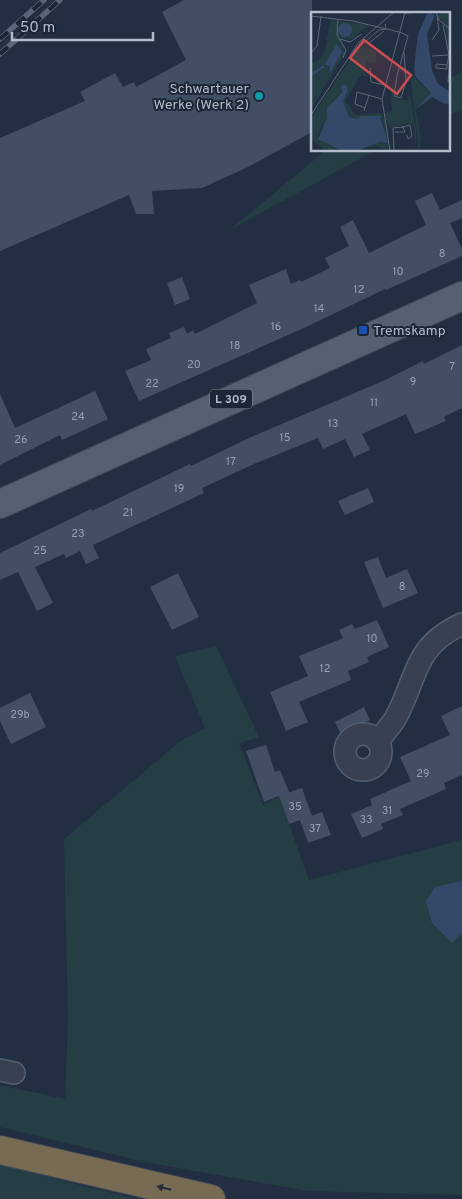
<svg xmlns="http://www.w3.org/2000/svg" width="462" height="1199" font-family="Overpass,sans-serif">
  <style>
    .green { fill: #253e43 }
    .water { fill: #34496a }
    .building { fill: #414e64 }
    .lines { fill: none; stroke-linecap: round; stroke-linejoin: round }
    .minor-casing { stroke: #555f6f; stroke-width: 24 }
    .primary-casing { stroke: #404a5b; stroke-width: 30 }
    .motorway-casing { stroke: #3f4959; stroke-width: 30 }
    .minor { stroke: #374151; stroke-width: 21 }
    .primary { stroke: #556072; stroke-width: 28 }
    .motorway { stroke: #786b53; stroke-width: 28 }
    .rail-casing { stroke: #596579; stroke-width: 5.5 }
    .rail { stroke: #1c2637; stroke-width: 4; stroke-dasharray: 11; stroke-linecap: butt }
    .oneway { fill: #252d3a }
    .culture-dot { fill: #0f9aa8; stroke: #1c2637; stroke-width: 2 }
    .transit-dot { fill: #1a4fb4; stroke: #1c2637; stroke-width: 2 }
    .labels { text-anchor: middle; stroke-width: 4; stroke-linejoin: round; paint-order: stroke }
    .number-label { font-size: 11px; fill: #96a0b2 }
    .shield { fill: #1c2637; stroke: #868f9f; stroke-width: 1 }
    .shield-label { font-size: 12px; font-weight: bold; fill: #b3bccc }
    .poi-label { font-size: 14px; fill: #b3bccc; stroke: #1c2637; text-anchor: end }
    .inset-river { fill: none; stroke: #34496a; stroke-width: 2.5 }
    .inset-road { fill: none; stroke: #5c6779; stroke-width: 1 }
    .view { fill: #cd4d51; fill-opacity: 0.15; stroke: #cd4d51; stroke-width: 2.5 }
    .inset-edge { fill: none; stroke: #b3bccc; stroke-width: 2.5 }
  </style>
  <rect width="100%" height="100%" fill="#222f42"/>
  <!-- green -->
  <path class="green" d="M462 72V110L448 115V79Z
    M326 150H376L231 229Z
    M216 646 259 737 239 743 263 805 279 797 309 880 462 840V1195L308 1191 145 1162 0 1127V1085L65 1099 68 1018 64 839 182 740 205 728 175 656Z
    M0 1165 136 1199H0Z"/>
  <!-- water -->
  <path class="water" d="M462 881V933L452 943 432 923 426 901 435 887Z"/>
  <!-- building -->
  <path class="building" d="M184 0H312V132L248 167 202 188 152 191 154 214H136L129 195 0 251V138L85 101 80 92 115 73 123 87 134 82 136 87 186 60 162 12Z
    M432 193 440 210 462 200V218L450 223 462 249V256L386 290 385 289 306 327 139 401 125 371 151 360 146 349 171 338 169 333 184 327 187 334 193 330 195 334 257 303 249 285 286 269 291 284 300 280 301 282 330 268 325 258 349 246 340 227 353 220 369 253 426 225 415 201Z
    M182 277 190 299 175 305 167 283Z
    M462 345V408L444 417 446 421 415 434 406 414 362 434 370 450 354 457 345 439 323 449 318 438 254 464 202 488 204 493 93 545 99 558 86 564 80 551 66 558 64 554 35 567 53 603 37 611 18 572 0 580V553L91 509 92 511 190 464 191 466 251 437 383 381 423 361 424 364Z
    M95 391 108 419 62 440 60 435 0 465V394L15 428Z
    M368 488 374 502 345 515 338 501Z
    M378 557 386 578 407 569 418 593 383 608 364 562Z
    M178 573 199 617 172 630 150 587Z
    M377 620 389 647 367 657 369 662 348 671 351 680 299 702 308 722 286 731 270 692 308 676 299 656 343 638 339 630 352 624 355 629Z
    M30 693 46 727 11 744 0 721V708Z
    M462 706V775L444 783 446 789 400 809 403 815 381 824 383 829 362 838 351 814 372 805 370 799 411 781 400 757 450 735 441 716Z
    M364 707 370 720 341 735 335 722Z
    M266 745 275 772 280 770 289 792 287 793 302 788 312 816 289 824 279 796 264 802 246 751Z
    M322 812 331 835 308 843 300 820Z"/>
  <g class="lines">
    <!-- minor casing -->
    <g class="minor-casing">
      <path id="minor" d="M345 752a18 18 0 1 1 36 0a18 18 0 1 1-36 0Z
        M378 741C383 734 390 727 395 719 418 678 412 647 462 624
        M0 1070 14 1073"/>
    </g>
    <!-- primary casing -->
    <g class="primary-casing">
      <path id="primary" d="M0 504 462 296"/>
    </g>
    <!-- motorway casing -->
    <g class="motorway-casing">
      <path id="motorway" d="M0 1150 211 1199"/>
    </g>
    <!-- minor -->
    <use href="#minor" class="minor"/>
    <!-- primary -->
    <use href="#primary" class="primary"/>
    <!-- motorway -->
    <use href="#motorway" class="motorway"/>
    <!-- rail casing -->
    <g class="rail-casing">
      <path id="rail" d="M0 39 44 0
        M0 54 60 0"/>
    </g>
    <!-- rail -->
    <use href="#rail" class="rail"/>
  </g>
  <!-- one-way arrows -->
  <defs><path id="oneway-solid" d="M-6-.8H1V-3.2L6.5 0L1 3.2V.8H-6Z" transform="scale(1.25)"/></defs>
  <use class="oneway" href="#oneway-solid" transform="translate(164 1188) rotate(-167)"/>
  <!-- markers -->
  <circle class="culture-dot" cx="259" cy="96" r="5"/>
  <rect class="transit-dot" x="358" y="325" width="10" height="10" rx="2.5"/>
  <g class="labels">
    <!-- number labels -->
    <g class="number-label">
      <text x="442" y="257">8</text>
      <text x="398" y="275">10</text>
      <text x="359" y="293">12</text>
      <text x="319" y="312">14</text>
      <text x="276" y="330">16</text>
      <text x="235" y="349">18</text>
      <text x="194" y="368">20</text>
      <text x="452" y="370">7</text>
      <text x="413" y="385">9</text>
      <text x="152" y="387">22</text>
      <text x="374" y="406">11</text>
      <text x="78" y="420">24</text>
      <text x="333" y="427">13</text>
      <text x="285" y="441">15</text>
      <text x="21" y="443">26</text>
      <text x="231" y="465">17</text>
      <text x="179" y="492">19</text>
      <text x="128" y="516">21</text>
      <text x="78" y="537">23</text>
      <text x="40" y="554">25</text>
      <text x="402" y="590">8</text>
      <text x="372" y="642">10</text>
      <text x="325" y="672">12</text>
      <text x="20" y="718">29b</text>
      <text x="423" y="777">29</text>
      <text x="295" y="810">35</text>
      <text x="387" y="814">31</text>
      <text x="366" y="823">33</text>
      <text x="315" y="832">37</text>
    </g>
    <!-- shield labels -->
    <rect class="shield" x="210" y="389.5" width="42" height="19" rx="4"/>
    <g class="shield-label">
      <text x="231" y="403">L 309</text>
    </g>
    <!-- poi labels -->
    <g class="poi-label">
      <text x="249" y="93">Schwartauer<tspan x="249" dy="16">Werke (Werk 2)</tspan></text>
      <text x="373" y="335" text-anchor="start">Tremskamp</text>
    </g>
  </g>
  <!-- overview -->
  <g transform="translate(311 12)">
    <rect width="139" height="139" fill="#222f42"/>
    <path d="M132 0H139V50L134 13 126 3ZM20 6 25 7 34 41 0 97V51L8 48 14 38ZM26 33 23 53 19 61V54H13ZM28 9 58 13 39 28 29 26ZM55 33 65 41V50L69 51 56 50 52 60 55 61V65L50 63 34 89 45 103 71 101 77 117V139L66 134 45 139 69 130 75 132 72 110 69 105 46 107 38 105 32 89 37 78 35 72 30 73 31 81 16 96V105L6 124 32 139H15L0 127V106L44 40ZM99 61 120 81 105 97 110 127 108 139ZM84 66 82 85 95 88 99 83 105 117V139L103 113 96 111 79 116 73 101 81 99 80 83Z" fill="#253e43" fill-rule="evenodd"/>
    <path d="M117 0 124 3 116 22 121 58 127 72 139 80V91L134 92 121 85 105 97 120 81 104 64 103 56 107 22ZM27 18a7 7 0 1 1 14 0a7 7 0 1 1-14 0ZM26 32 31 40 19 61V54L13 53ZM35 72 37 78 32 89 38 105 46 107 50 104H69L77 131 69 130 45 139H32L7 127 16 105V96L31 81 30 73Z" fill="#34496a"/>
    <path class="inset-river" d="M0 63 13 54"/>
    <path class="inset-road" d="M125 0 128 8 139 17M94 1 112 0M0 4 42 9 88 20M27 7 26 23 35 38 32 46M132 13 138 43M89 20 97 24 86 64 83 84 90 86 95 69 93 40M29 27 39 30 51 22M121 28 128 18 126 3M57 32 73 19M48 35 68 18 75 17 74 12M0 41 6 34 10 4M121 44 138 43 136 53 125 52M125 52V56L136 57V53M59 56 60 70 74 73M137 70 139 50M54 96 44 92 46 80 71 87M53 99 58 83M0 103 48 30 83 0M91 115 99 113 101 124 97 127 96 123M79 139 71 87 94 0M83 139 82 116 92 115 94 120H84"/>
    <path class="view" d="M53 28 100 63 86 82 39 46Z"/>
    <rect width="139" height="139" class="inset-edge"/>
  </g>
  <!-- scale -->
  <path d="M12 32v8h141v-8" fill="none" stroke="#b3bccc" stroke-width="2.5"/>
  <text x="20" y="32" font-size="15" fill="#b3bccc" stroke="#1c2637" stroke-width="4" paint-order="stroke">50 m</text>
</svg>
